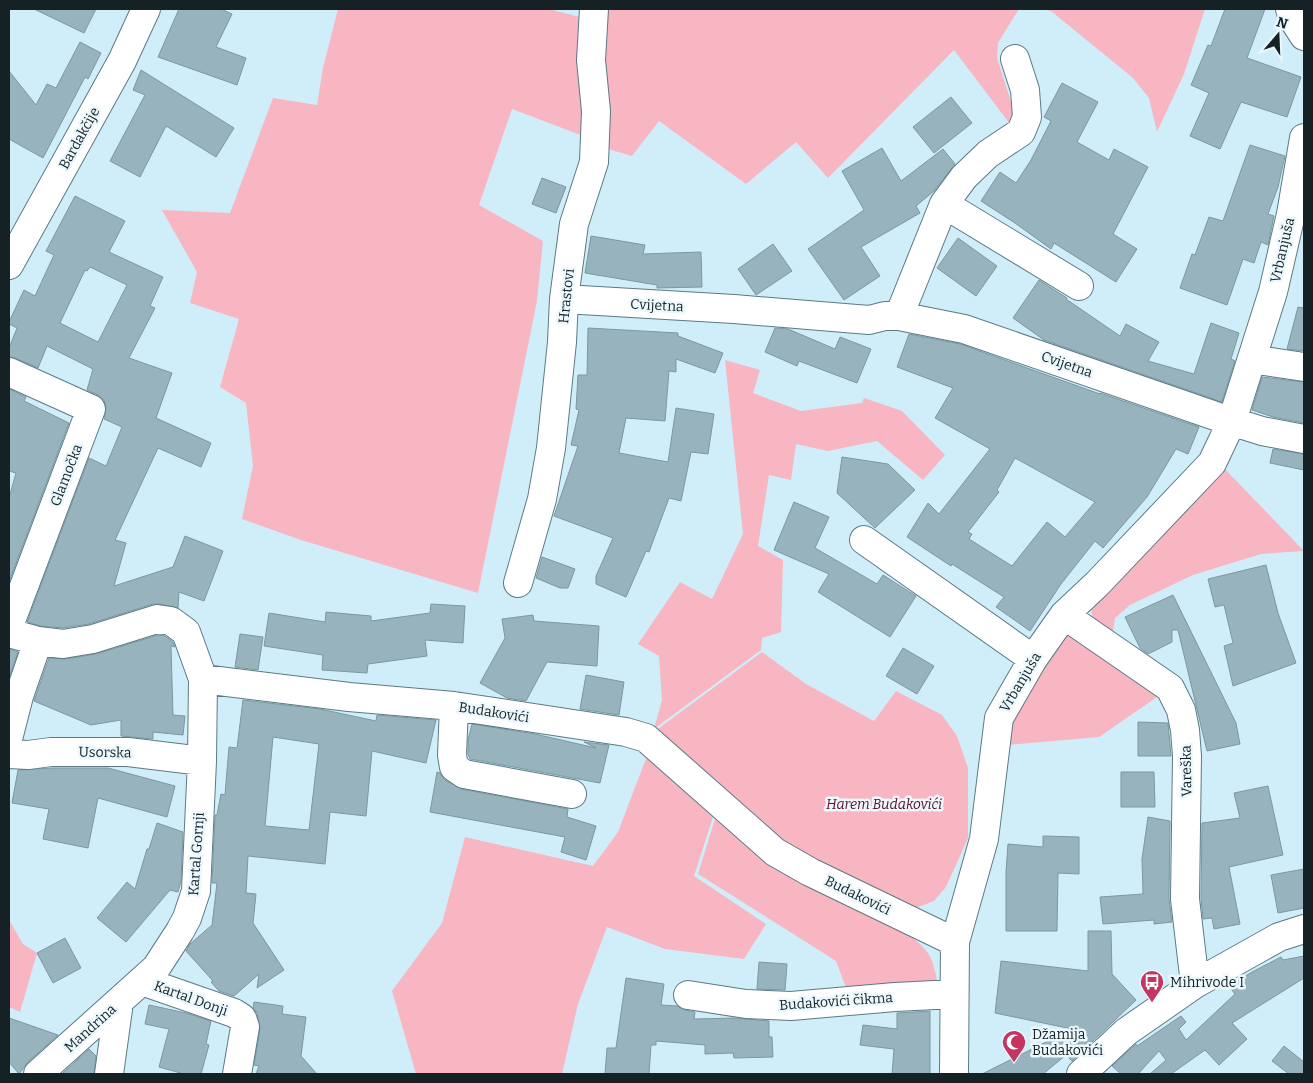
<svg xmlns="http://www.w3.org/2000/svg" width="1313" height="1083" font-family="Bitter,serif">
  <style>
    .green { fill: #f7b6c2 }
    .building { fill: #96b3be; stroke: #7b98a2; fill-rule: evenodd }
    .lines { fill: none; stroke-linecap: round; stroke-linejoin: round }
    .minor-casing { stroke: #5d7983; stroke-width: 30 }
    .minor { stroke: #fff; stroke-width: 28 }
    .labels { text-anchor: middle; stroke-width: 5; stroke-linejoin: round; paint-order: stroke }
    .street-label { font-size: 14px; fill: #152125; stroke: #ecf8fd }
    .park-label { font-size: 14px; font-style: italic; fill: #5b0e28; stroke: #ecf8fd }
    .poi-label { font-size: 14px; fill: #152125; stroke: #ecf8fd; text-anchor: start }
  </style>
  <rect width="100%" height="100%" fill="#d0eefa"/>
  <!-- green -->
  <path class="green" d="M338 9H548L584 18 591 139 512 109 479 205 543 241 537 301 478 593 301 540 242 519 253 466 246 403 220 387 239 319 190 303 197 272 162 210 230 213 273 98 317 105 323 68Z
    M604 9H1019L998 43 997 58 1012 105 1013 128 954 50 828 178 796 142 746 184 659 121 632 156 608 149 600 68Z
    M1042 9H1205L1184 74 1157 132 1149 98 1133 78 1051 11Z
    M725 360 760 370 753 393 801 411 862 403 864 398 902 411 945 455 923 480 877 441 828 451 796 444 791 480 769 475 758 546 783 560 781 632 762 638 761 650 654 729 662 700 659 656 638 644 680 582 712 599 743 534Z
    M1220 464 1304 551 1261 554 1193 575 1130 605 1115 618 1111 644 1093 622 1091 607Z
    M1068 633 1163 693 1099 737 1008 745 1009 712Z
    M762 652 806 684 874 721 896 691 942 715 957 736 968 768V838L946 887 934 901 916 908 832 872 779 843 655 731Z
    M647 756 713 817 694 876 766 924 744 959 665 949 607 927 578 1004 562 1074H416L392 991 442 923 465 837 593 866 618 832Z
    M715 819 764 858 906 932C930 952 932 954 938 985L848 993 836 961 698 874Z
    M9 920 23 944 37 953 20 1012 9 1007Z"/>
  <!-- building -->
  <path class="building" d="M34 9H96L84 33Z
    M179 9H221L232 14 216 47 246 58 237 85 158 57Z
    M1225 9H1265L1247 58 1301 77 1287 117 1241 102 1220 149 1190 136 1209 93 1191 85 1208 45 1211 46Z
    M80 42 101 53 88 79 85 77 43 158 9 139V71L36 105 47 84 56 88Z
    M141 70 234 128 216 157 166 126 140 177 110 161 145 95 133 90Z
    M1062 83 1098 102 1077 142 1109 160 1114 149 1148 167 1113 234 1137 249 1116 282 1054 243 1051 249 1015 223 981 201 1000 172 1016 183 1031 160 1051 121 1044 117Z
    M951 97 972 123 934 153 913 127Z
    M1250 145 1285 156 1278 187 1268 214 1274 216 1268 245 1261 242 1254 263 1243 259 1227 305 1180 288 1192 254 1195 255 1209 217 1223 221Z
    M882 148 901 181 943 149 955 164 934 191 916 206 920 213 861 247 880 276 844 300 808 249 864 210 842 171Z
    M542 178 566 187 556 213 532 204Z
    M75 196 125 221 109 252 163 277 150 306 155 308 129 358 172 373 156 418 211 443 201 467 158 448 115 540 126 543 114 586 173 567 185 536 223 551 204 601 179 592 178 608 159 604H153L89 624 63 628 41 626 27 622 89 458 106 466 122 427 104 419 106 407 104 400 98 395 87 390 93 369 47 346 38 368 15 358 9 357V348L17 328 9 324V322L24 290 35 296 54 255 46 251ZM90 267 127 285 98 342 60 323 85 270 87 271Z
    M591 236 645 245 643 254 701 252 702 287 657 288V285L585 273Z
    M958 238 997 266 976 296 937 268Z
    M773 244 792 271 756 295 738 269Z
    M1039 280 1067 298 1066 299 1120 336 1126 324 1159 342 1148 361 1194 374 1211 323 1239 333 1231 359 1235 361 1222 402 1044 340 1013 318Z
    M1298 307 1304 308V351L1287 349Z
    M588 328 678 333V336L723 353 715 373 676 359V372L669 371 665 421 626 418 619 453 668 462 676 408 714 414 708 454 691 452 681 501 669 498 649 552 646 551 626 597 596 584V576L613 538 554 516 578 446 571 445 579 410 576 409 578 375H587Z
    M775 328 788 329 835 349 840 337 871 349 857 383 799 361 797 366 765 352Z
    M909 334 960 344 1100 394V393L1199 427 1188 454 1176 449 1147 497 1103 548 1095 541 1061 584 1030 631 996 607 1004 597 952 564 951 566 907 537 928 503 939 514 990 449 935 418 953 388 897 367ZM1015 458 1095 502 1065 537 1047 522 1012 566 969 539 972 534 968 532 999 492 997 490Z
    M1262 377 1304 382V423L1273 417 1252 410Z
    M9 389 26 397 24 401 69 423 9 582V498L16 473 9 471Z
    M1273 449 1304 454V470L1270 463Z
    M842 457 888 464 915 490 875 528 837 493Z
    M794 502 829 517 815 548 877 584 883 575 916 596 890 637 818 592 829 574 774 550Z
    M542 557 575 569 568 588H560L536 578Z
    M1266 565 1278 613 1296 663 1233 686 1224 646 1233 643 1224 605 1215 607 1208 579Z
    M1173 595 1236 723 1240 744 1207 751 1178 630H1172V642L1148 654 1140 648 1125 617Z
    M431 604 465 606 463 643 425 640 427 656 368 664 367 673 322 670 323 655 264 646 269 613 325 622 326 612 371 616V621L430 613Z
    M533 615 534 621 599 626 597 666 547 662 526 701 507 698 480 683 505 638 502 619Z
    M240 634 263 637 258 670 235 667Z
    M158 635 165 636 173 642 175 647 171 646 173 715 185 716 183 735 153 732V739L121 736V720L91 725 34 701 49 658 65 659 96 654Z
    M903 648 934 666 917 694 886 676Z
    M9 649 18 652 9 678Z
    M586 675 624 682 619 715 580 709Z
    M243 700 320 709 376 721 377 715 436 720 426 763 372 751 366 816 330 812 325 864 248 856 246 893 256 894 253 923 284 970 257 988 259 974 234 996 219 991 211 982 213 981 186 951 190 944 212 925 217 883H212L215 815H217L221 794 225 795 229 747 237 748ZM273 737 319 744 309 830 265 826Z
    M1138 722 1168 723 1171 756H1138Z
    M472 724 535 734 596 748 584 742 609 745 600 783 470 759 468 754V740Z
    M52 768H108L175 786 167 817 98 798 88 848 43 839 49 809 12 803 18 770Z
    M437 772 440 773 445 780 461 789 568 809 567 817 596 826 586 860 561 852 565 837 430 812Z
    M1121 772H1154L1155 807H1121Z
    M1268 786 1283 855 1229 867 1240 924 1214 929 1212 918 1203 919 1201 898 1202 823 1240 818 1234 793Z
    M1148 817 1170 821 1169 899 1172 922 1154 924V920L1103 924 1100 897 1143 894 1142 859Z
    M157 823 183 832 181 881 178 892 170 890 126 942 97 918 127 882 135 889 147 849H149Z
    M1043 836 1079 837V874L1058 873 1057 931H1006V872L1008 844 1043 847Z
    M1304 869V908L1278 913 1271 875Z
    M1088 931H1111L1112 974 1136 1000 1072 1061 1066 1055 1043 1074H982L1072 1029 995 1013 1001 961 1088 971Z
    M65 938 81 968 53 983 37 953Z
    M1304 956V978L1232 1023 1247 1039 1219 1065 1205 1050 1171 1074H1150L1166 1060 1159 1051 1138 1074H1121L1112 1066 1136 1044 1137 1046 1181 1016 1186 1022 1179 1029 1186 1040 1235 994 1229 986 1252 972 1281 957 1283 960Z
    M759 962 787 964 785 990 757 989Z
    M626 978 664 984 661 1005 677 1006 685 1010 695 1012 694 1019 734 1018 769 1021V1037H772L773 1057 734 1058 733 1053 705 1054V1045L656 1041V1045H651L649 1074H605L607 1048H616Z
    M254 1002 283 1006 282 1014 306 1017 301 1056 317 1074H256L259 1066 254 1065 260 1029 257 1013 253 1008Z
    M149 1005 186 1013 211 1021 206 1044 209 1045 201 1074H184L159 1067 169 1029 145 1024Z
    M930 1011V1074H892L894 1049 860 1045 863 1025 897 1029V1013Z
    M9 1018 58 1035 28 1062 19 1074 9 1062Z
    M1284 1046 1304 1062V1074H1289L1272 1061Z
    M89 1049 96 1056 94 1074H65L63 1073Z"/>
  <g class="lines">
    <!-- minor casing -->
    <g class="minor-casing">
      <path id="minor" d="M1290 9 1293 19 1304 36
        M944 204 1079 286
        M9 265 122 61 146 9
        M564 299 734 309 869 320 885 316H899L964 329 1227 420 1262 431 1304 439
        M899 316 944 204 964 177 988 154 1021 132 1027 117 1025 90 1015 59
        M1252 361H1264L1304 367
        M9 372 91 409 9 626
        M864 540 1033 659
        M518 583 542 499 551 448 562 342 564 299 574 224 594 162 596 111 591 60 594 9
        M1064 615 1170 688 1181 710 1185 730 1187 756 1185 899 1195 984
        M9 633 38 641 63 644 93 639 157 619 171 621 186 632 203 679 349 697 454 706 626 732 646 738 775 852 810 872 955 942
        M454 706 452 755 454 767 464 774 572 794
        M9 735 19 696 38 641
        M9 754 28 755 51 752H128L202 761
        M142 981 234 1013 242 1018 245 1027 237 1074
        M688 995 746 1004 791 1006 895 997 954 994
        M38 1074 156 968 180 931 187 918 196 891 202 761 203 679
        M109 1074 119 1002
        M954 1074 955 942 984 839 999 718 1033 659 1064 615 1097 584 1212 463 1232 421 1273 292 1291 214 1304 138
        M1081 1074 1126 1032 1195 984 1279 937 1304 929"/>
    </g>
    <!-- minor -->
    <use href="#minor" class="minor"/>
  </g>
  <!-- icons -->
  <defs>
    <g id="bus-pin" transform="scale(1.25)"><path d="M0 17L-7.5 6A9.5 9.5 0 1 1 7.5 6Z" fill="#c43662" stroke="#ecf8fd"/><path d="M-5-6H5V4H4V6H2V4H-2V6H-4V4H-5ZM-3.5-4V0h7V-4ZM-3.5 1.2v1.5H-2V1.2ZM2 1.2v1.5H3.5V1.2Z" fill="#fff"/></g>
    <g id="mosque-pin" transform="scale(1.25)"><path d="M0 17L-7.5 6A9.5 9.5 0 1 1 7.5 6Z" fill="#c43662" stroke="#ecf8fd"/><path d="M3.5-4.9A6 6 0 1 0 3.5 4.9A5 5 0 1 1 3.5-4.9Z" fill="#fff"/></g>
  </defs>
  <g fill-rule="evenodd">
    <use href="#bus-pin" x="1152" y="982"/>
    <use href="#mosque-pin" x="1014" y="1042"/>
  </g>
  <g class="labels">
    <!-- street labels -->
    <g class="street-label">
      <text transform="translate(79 138) rotate(-61)" y="5">Bardakčije</text>
      <text transform="translate(1282 250) rotate(-77)" y="5">Vrbanjuša</text>
      <text transform="translate(566 296) rotate(-84)" y="5">Hrastovi</text>
      <text transform="translate(657 305) rotate(3)" y="5">Cvijetna</text>
      <text transform="translate(1067 364) rotate(19)" y="5">Cvijetna</text>
      <text transform="translate(66 475) rotate(-69)" y="5">Glamočka</text>
      <text transform="translate(1020 682) rotate(-59)" y="5">Vrbanjuša</text>
      <text transform="translate(494 712) rotate(9)" y="5">Budakovići</text>
      <text transform="translate(105 752) rotate(1)" y="5">Usorska</text>
      <text transform="translate(1186 771) rotate(-91)" y="5">Vareška</text>
      <text transform="translate(196 854) rotate(-86)" y="5">Kartal Gornji</text>
      <text transform="translate(858 895) rotate(26)" y="5">Budakovići</text>
      <text transform="translate(191 998) rotate(20)" y="5">Kartal Donji</text>
      <text transform="translate(836 1001) rotate(-4)" y="5">Budakovići čikma</text>
      <text transform="translate(90 1028) rotate(-42)" y="5">Mandrina</text>
    </g>
    <!-- park labels -->
    <g class="park-label">
      <text x="884" y="809">Harem Budakovići</text>
    </g>
    <!-- poi labels -->
    <g class="poi-label">
      <text x="1170" y="987">Mihrivode I</text>
      <text x="1032" y="1039">Džamija<tspan x="1032" dy="16">Budakovići</tspan></text>
    </g>
  </g>
  <!-- border -->
  <rect width="1313" height="1083" fill="none" stroke="#152125" stroke-width="20"/>
  <!-- north arrow -->
  <g transform="translate(1278 35) rotate(19)" stroke="#ecf8fd" stroke-width="4" paint-order="stroke">
  <path d="M0-4L9 19L0 12L-9 19Z" fill="#152125"/>
  <text y="-8" font-size="14" font-weight="bold" text-anchor="middle" fill="#152125">N</text>
  </g>
</svg>
